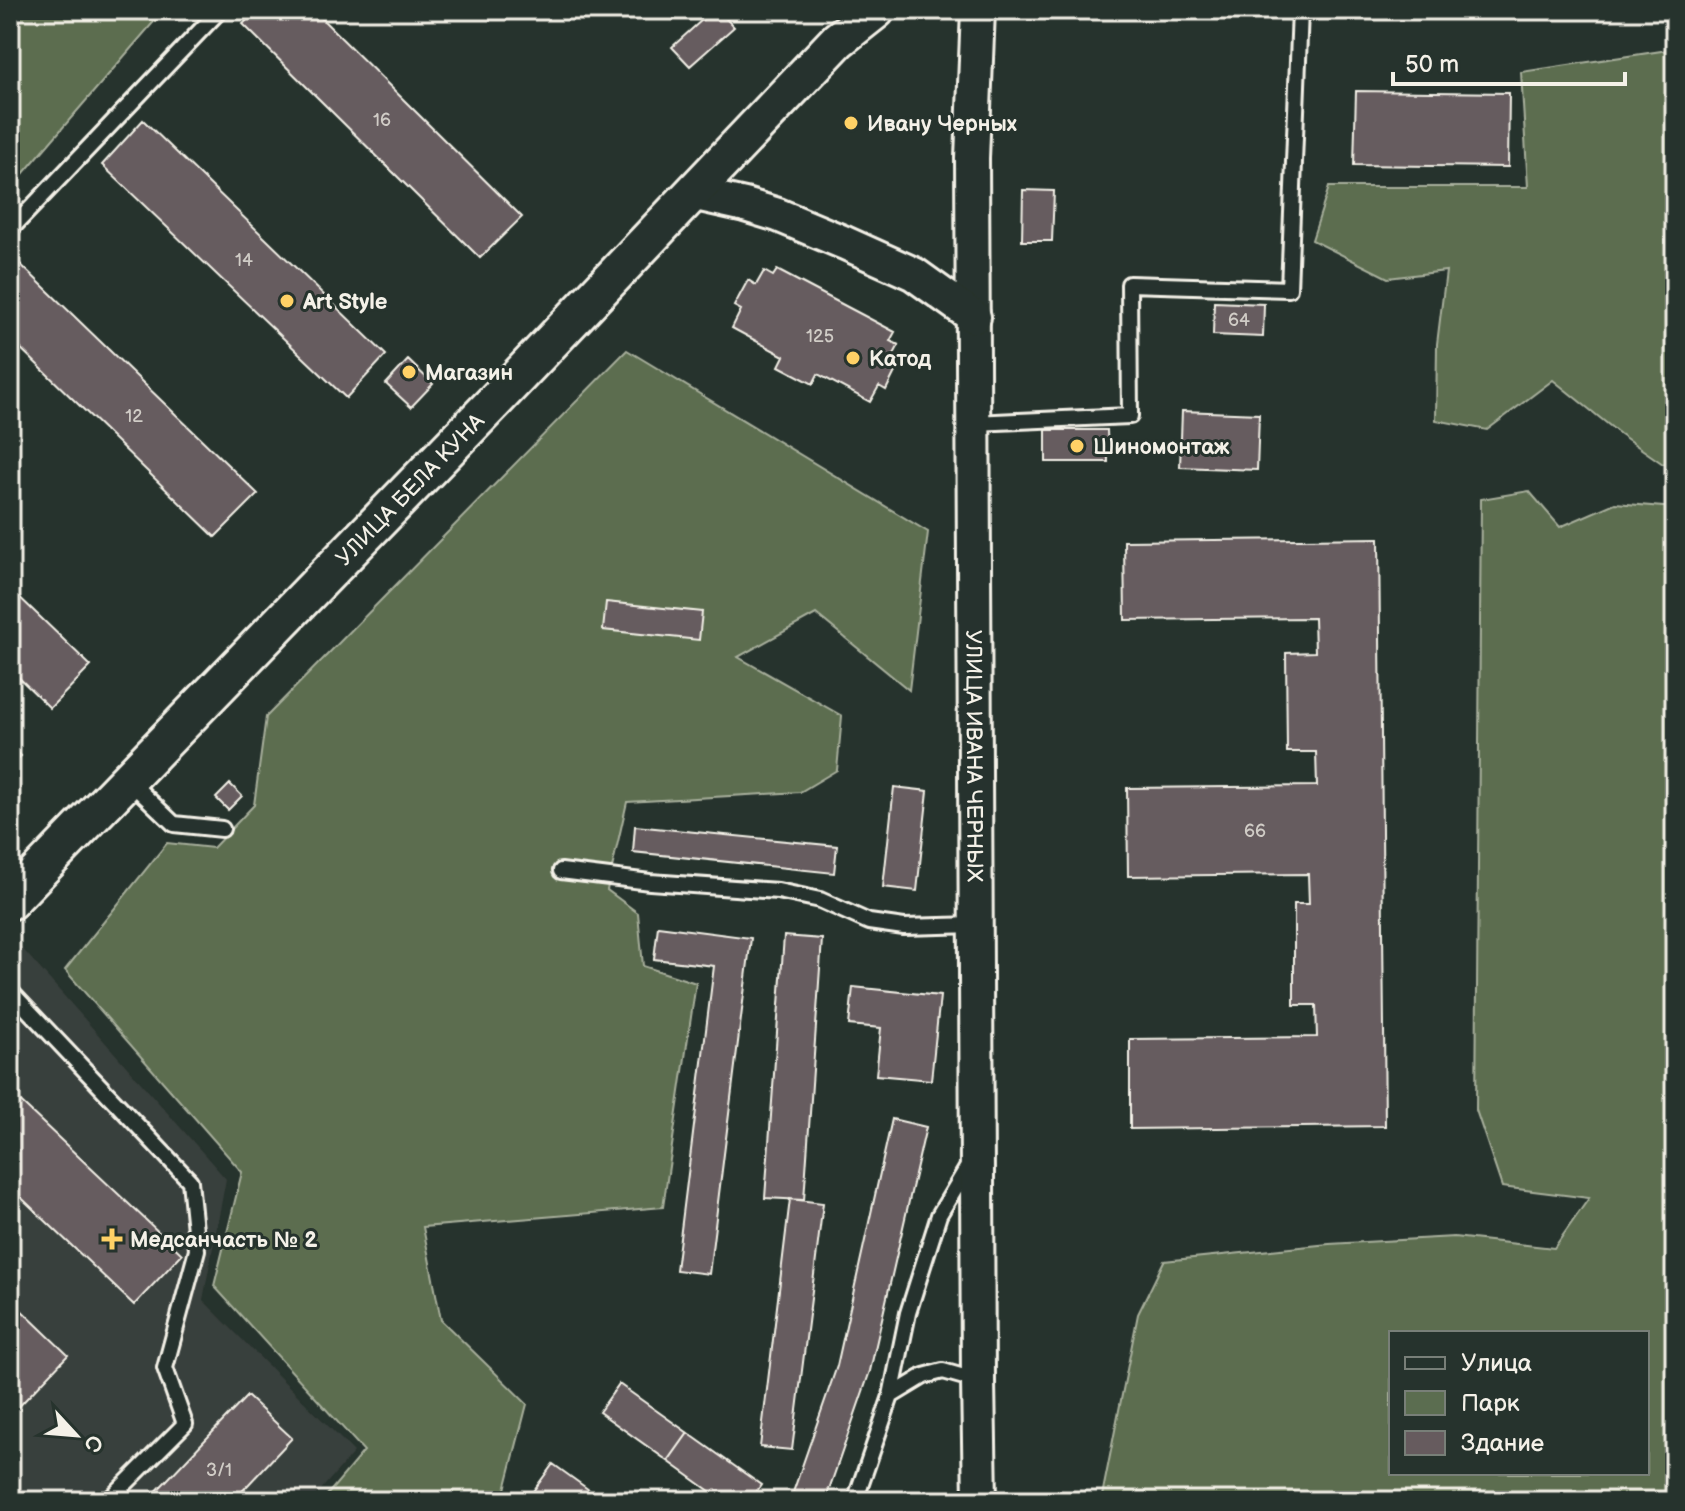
<svg xmlns="http://www.w3.org/2000/svg" width="1685" height="1511" font-family="'Balsamiq Sans',sans-serif">
  <style>
    .built { fill: #393f3c }
    .green { fill: #5b6d50; stroke: #a8af9c; stroke-width: 2; fill-rule: evenodd }
    .building { fill: #665b5e; stroke: #f4f1e8; stroke-width: 2 }
    .lines { fill: none; stroke-linecap: round; stroke-linejoin: round }
    .service-casing { stroke: #f4f1e8; stroke-width: 20 }
    .tertiary-casing { stroke: #f4f1e8; stroke-width: 38 }
    .secondary-casing { stroke: #f4f1e8; stroke-width: 42 }
    .service { stroke: #26332d; stroke-width: 14 }
    .tertiary { stroke: #26332d; stroke-width: 32 }
    .secondary { stroke: #26332d; stroke-width: 36 }
    .poi-dot { fill: #ffd166; stroke: #26332d; stroke-width: 3 }
    .labels { text-anchor: middle; stroke-width: 6; stroke-linejoin: round; paint-order: stroke }
    .number-label { font-size: 18px; fill: #d0ccc6 }
    .poi-label { font-size: 22px; font-weight: bold; fill: #f4f1e8; stroke: #26332d; text-anchor: start }
    .street-label { font-size: 22px; fill: #f4f1e8; stroke: #26332d }
  </style>
  <rect width="100%" height="100%" fill="#26332d"/>
  <filter id="ink" filterUnits="userSpaceOnUse"><feTurbulence type="fractalNoise" baseFrequency=".0125" numOctaves="2"/><feDisplacementMap in="SourceGraphic" scale="16" xChannelSelector="R" yChannelSelector="G"/><feConvolveMatrix kernelMatrix="1 2 1 2 8 2 1 2 1" color-interpolation-filters="sRGB"/></filter>
  <g filter="url(#ink)">
    <!-- built -->
    <path class="built" d="M20 946 226 1179 203 1300 354 1452 311 1501H10V956Z"/>
    <!-- green -->
    <path class="green" d="M10 10H164L10 189Z
      M1675 49V460L1663 464 1620 434 1553 380 1487 430 1436 420 1437 344 1446 271 1388 278 1312 240 1329 187H1528L1521 72Z
      M627 350 928 532 909 690 816 614 738 657 842 716 837 770 800 792 627 802 607 890 638 913 643 966 696 983 663 1207 423 1227 441 1320 527 1404 502 1501H322L364 1451 214 1286 242 1172 65 970 167 843 213 848 254 805 266 717Z
      M1529 491 1560 527 1615 503 1675 508V1501H1101L1138 1314 1164 1261 1329 1244 1454 1237 1554 1248 1589 1198 1502 1187 1476 1110 1481 499ZM1391 1333H1647V1473H1391Z"/>
    <!-- building -->
    <path class="building" d="M257 10H313L522 217 480 258 243 24Z
      M713 10H718L734 27 690 66 672 47Z
      M1356 91 1509 93 1508 167 1354 165Z
      M143 120 386 355 346 398 102 165Z
      M1023 190 1054 191 1052 241H1022Z
      M14 258 258 494 215 537 10 338V262Z
      M777 270 895 332 890 341 899 345 892 358 900 362 886 390 879 386 870 402 818 374 813 384 779 366 784 356 732 328 741 310 734 306 748 280 756 285 764 271 773 276Z
      M1214 302 1264 304 1263 337 1213 335Z
      M408 360 433 384 411 407 386 384Z
      M1182 411 1259 414 1257 470 1180 467Z
      M1046 430H1107L1108 462H1046Z
      M1379 538 1385 1126 1130 1129V1039L1317 1037 1316 1005H1294V904H1309L1308 874 1128 876 1127 788 1317 786 1316 752H1287L1286 653 1315 652 1314 618 1125 620 1124 541Z
      M10 588 91 666 50 708 10 669Z
      M606 602 702 612 699 640 603 630Z
      M10 744 21 756 10 766Z
      M230 784 242 796 228 810 216 798Z
      M894 787 928 791 917 891 883 887Z
      M635 826 837 846 834 873 633 852Z
      M658 926 751 938 709 1274 676 1270 714 966 654 959Z
      M784 936 822 939 804 1200 765 1198Z
      M853 987 940 996 931 1080 876 1075 881 1028 849 1025Z
      M10 1092 182 1254 134 1305 10 1187Z
      M892 1119 926 1127 870 1371 825 1501H790L837 1366Z
      M790 1199 823 1203 792 1450 760 1447Z
      M17 1306 68 1355 10 1416V1313Z
      M619 1384 688 1433 668 1461 599 1412Z
      M247 1396 292 1438 233 1501H147Z
      M688 1433 761 1485 750 1501H705L711 1492 668 1461Z
      M553 1464 603 1500 602 1501H526Z"/>
    <g class="lines">
      <!-- service casing -->
      <g class="service-casing">
        <path id="service" d="M10 230 220 10
          M974 423 1130 416 1129 284 1289 289 1300 10
          M128 780 174 824 222 829
          M561 871 650 882 778 891 820 900 869 922 904 927 976 925
          M10 991 190 1181 197 1250 165 1368 185 1424 108 1501
          M891 1396 924 1376 943 1371 978 1381
          M855 1501 891 1396 908 1313 939 1215 970 1163"/>
      </g>
      <!-- tertiary casing -->
      <g class="tertiary-casing">
        <g id="tertiary">
          <path id="s1" d="M978 10 972 158 978 1381 980 1501"/>
          <path d="M691 193 745 205 778 215 845 243 914 274 974 317"/>
        </g>
      </g>
      <!-- secondary casing -->
      <g class="secondary-casing">
        <g id="secondary">
          <path id="s2" d="M10 901 493 403 838 40 876 10"/>
        </g>
      </g>
      <!-- service -->
      <use href="#service" class="service"/>
      <!-- tertiary -->
      <use href="#tertiary" class="tertiary"/>
      <!-- secondary -->
      <use href="#secondary" class="secondary"/>
    </g>
  </g>
  <!-- markers -->
  <g class="poi-dot">
    <circle cx="851" cy="123" r="8"/>
    <circle cx="287" cy="301" r="8"/>
    <circle cx="853" cy="358" r="8"/>
    <circle cx="409" cy="372" r="8"/>
    <circle cx="1077" cy="446" r="8"/>
    <path d="M108 1227h8v8h8v8h-8v8h-8v-8h-8v-8h8z"/>
  </g>
  <g class="labels">
    <!-- number labels -->
    <g class="number-label">
      <text x="382" y="126">16</text>
      <text x="244" y="266">14</text>
      <text x="1239" y="326">64</text>
      <text x="820" y="342">125</text>
      <text x="134" y="422">12</text>
      <text x="1255" y="837">66</text>
      <text x="219" y="1476">3/1</text>
    </g>
    <!-- poi labels -->
    <g class="poi-label">
      <text x="867" y="131">Ивану Черных</text>
      <text x="303" y="309">Art Style</text>
      <text x="869" y="366">Катод</text>
      <text x="425" y="380">Магазин</text>
      <text x="1093" y="454">Шиномонтаж</text>
      <text x="130" y="1247">Медсанчасть № 2</text>
    </g>
    <!-- street labels -->
    <g class="street-label">
      <text dy="8" stroke="none"><textPath href="#s2" startOffset="574">УЛИЦА БЕЛА КУНА</textPath></text>
      <text dy="8" stroke="none"><textPath href="#s1" startOffset="746">УЛИЦА ИВАНА ЧЕРНЫХ</textPath></text>
    </g>
  </g>
  <!-- margin -->
  <rect width="1685" height="1511" fill="none" stroke="#26332d" stroke-width="40"/>
  <rect x="20" y="20" width="1645" height="1471" fill="none" stroke="#f4f1e8" stroke-width="3" filter="url(#ink)"/>
  <!-- legend -->
  <rect x="1389" y="1331" width="260" height="144" fill="#26332d" stroke="#787f78" stroke-width="2"/>
  <rect x="1405" y="1357" width="40" height="12" fill="#26332d" stroke="#787f78" stroke-width="2"/>
  <text x="1461" y="1371" font-size="24" fill="#f4f1e8">Улица</text>
  <rect x="1405" y="1391" width="40" height="24" fill="#5b6d50" stroke="#787f78" stroke-width="2"/>
  <text x="1461" y="1411" font-size="24" fill="#f4f1e8">Парк</text>
  <rect x="1405" y="1431" width="40" height="24" fill="#665b5e" stroke="#787f78" stroke-width="2"/>
  <text x="1461" y="1451" font-size="24" fill="#f4f1e8">Здание</text>
  <!-- north arrow -->
  <g transform="translate(76 1435) rotate(116)" stroke="#26332d" stroke-width="6" paint-order="stroke">
  <path d="M0-6L14 30L0 20L-14 30Z" fill="#f4f1e8"/>
  <text y="-12" font-size="22" font-weight="bold" text-anchor="middle" fill="#f4f1e8">С</text>
  </g>
  <!-- scale -->
  <path d="M1393 72v12h232v-12" fill="none" stroke="#f4f1e8" stroke-width="4"/>
  <text x="1405" y="72" font-size="24" fill="#f4f1e8" stroke="#26332d" stroke-width="6" paint-order="stroke">50 m</text>
</svg>
